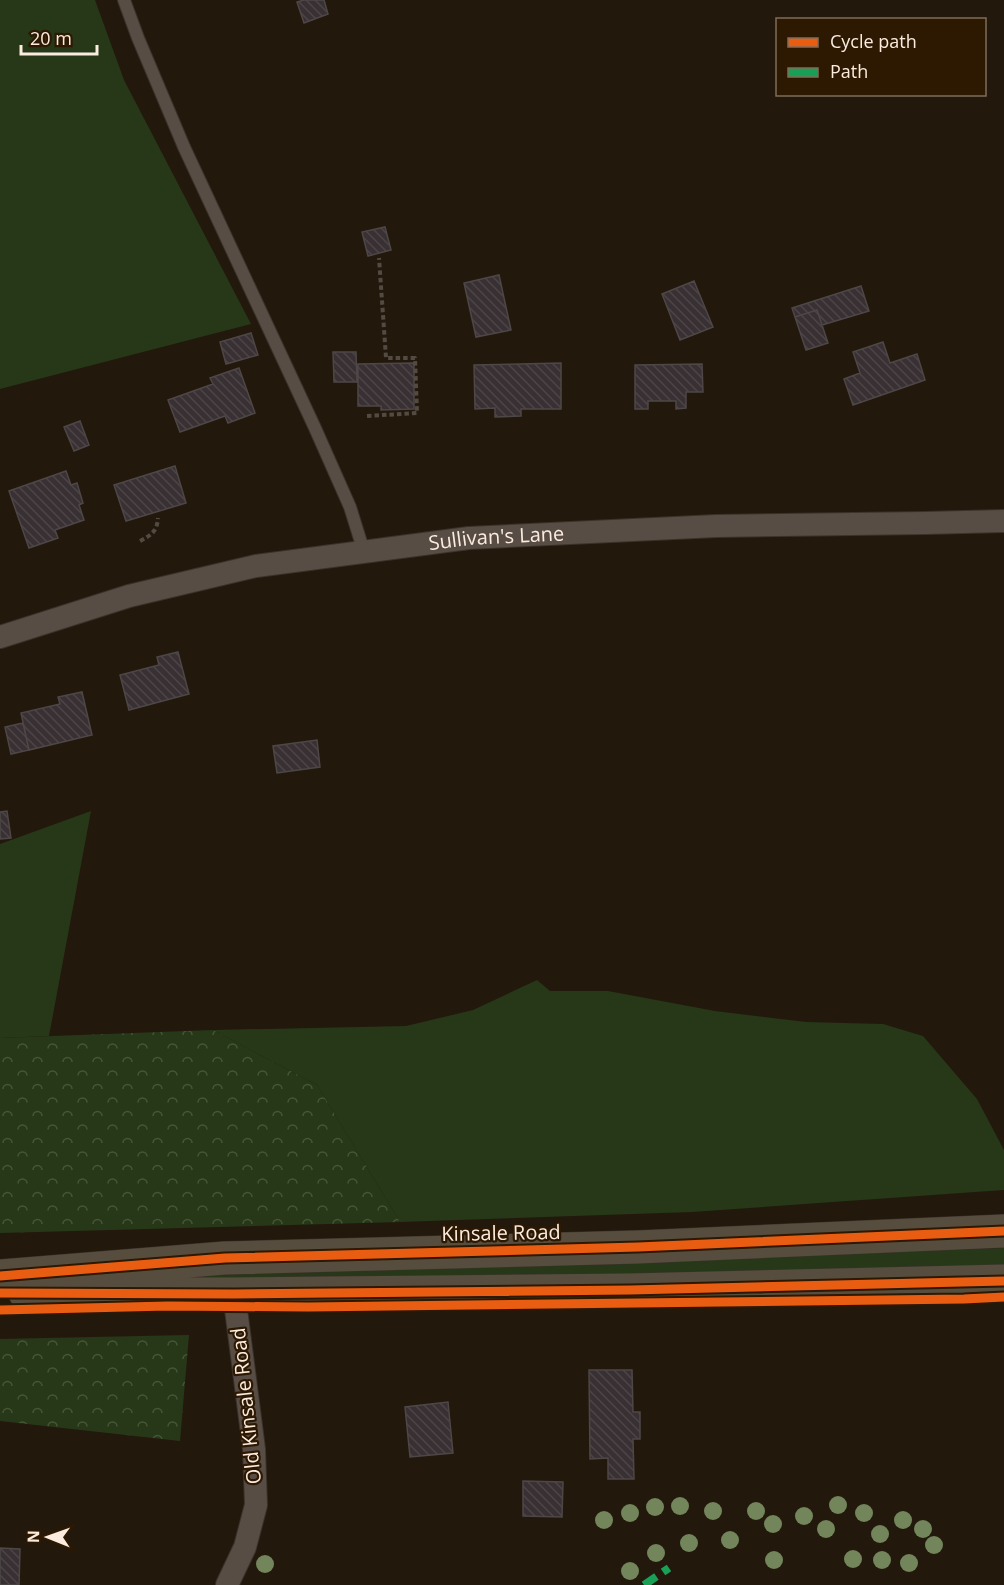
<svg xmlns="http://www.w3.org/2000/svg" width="1004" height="1585" font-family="'Open Sans',sans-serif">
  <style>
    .grass { fill: #263817 }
    .forest { fill: url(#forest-crowns) }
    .building { fill: url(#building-back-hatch); stroke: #4e4747; stroke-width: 1.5 }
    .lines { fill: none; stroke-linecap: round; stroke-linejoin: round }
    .service-casing { stroke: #3b322b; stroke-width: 14 }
    .minor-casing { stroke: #3b322b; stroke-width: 24 }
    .trunk-casing { stroke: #3b322b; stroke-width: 34 }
    .path { stroke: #534b42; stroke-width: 4; stroke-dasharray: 4.5 3; stroke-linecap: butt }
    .service { stroke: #574d44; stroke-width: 12 }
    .minor { stroke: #574d44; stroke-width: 22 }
    .trunk { stroke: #564d3e; stroke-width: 33 }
    .quiet { stroke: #1a9f57; stroke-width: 8; stroke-dasharray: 15 8; stroke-linecap: butt }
    .cycleway-casing { stroke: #2d1802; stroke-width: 13 }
    .cycleway { stroke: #e95d12; stroke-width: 9 }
    .tree { fill: #72855b }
    .labels { text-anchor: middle; stroke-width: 4.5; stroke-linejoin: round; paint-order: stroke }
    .street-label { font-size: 20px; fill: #fbecdf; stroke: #2d1802 }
  </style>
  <defs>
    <pattern id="forest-crowns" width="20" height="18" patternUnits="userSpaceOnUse" patternTransform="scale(1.5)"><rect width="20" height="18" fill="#263817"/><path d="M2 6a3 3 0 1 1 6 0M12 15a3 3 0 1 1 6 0" fill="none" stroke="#465538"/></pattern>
    <pattern id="building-back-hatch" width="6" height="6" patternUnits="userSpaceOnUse" patternTransform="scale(1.5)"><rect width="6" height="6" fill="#383033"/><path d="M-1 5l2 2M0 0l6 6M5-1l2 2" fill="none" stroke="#4c4446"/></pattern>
  </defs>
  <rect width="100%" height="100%" fill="#23180c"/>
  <!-- grass -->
  <path class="grass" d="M0 0H95L124 80 251 324 0 389Z
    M91 811 49 1036 0 1038V844Z
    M537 980 550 991H608L715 1011 806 1022 883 1024 923 1036 977 1099 1004 1150V1190L692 1212 400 1222 317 1085 213 1030 406 1026 473 1010Z
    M1004 1248V1271L191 1281 137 1276Z"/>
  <!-- forest -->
  <path class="forest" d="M213 1030 317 1085 400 1222 0 1233V1038Z
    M189 1335 180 1441 0 1421V1339Z"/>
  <!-- building -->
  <path class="building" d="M304 0H324L328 14 304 23 297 2Z
    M385 227 391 250 368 256 362 232Z
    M499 275 511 330 476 337 464 283Z
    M694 281 713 327 680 340 662 294Z
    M861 286 869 311 822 325 817 310 795 317 792 308Z
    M817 310 828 343 806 350 795 317Z
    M251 333 258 355 226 364 220 342Z
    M883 342 890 363 917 354 925 380 853 405 844 379 860 373 853 352Z
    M333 352H356L357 382H334Z
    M414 363V409L381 410V406H358V364Z
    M561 363V409H521V416L495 417V408L475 409 474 365Z
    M702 364 703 392H686V408L676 409V401H648V409H635V365Z
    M239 368 255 413 228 423 225 416 180 432 168 400 213 384 210 378Z
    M80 421 89 445 74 451 64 427Z
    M175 466 186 503 126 521 114 485Z
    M66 471 71 485 77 483 83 503 79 505 84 520 55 530 58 538 29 548 9 491Z
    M178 652 189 694 129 710 120 675 159 665 157 657Z
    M82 692 92 735 29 750 21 713 60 704 58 697Z
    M23 723 29 750 11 754 5 727Z
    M317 740 320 767 277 773 273 746Z
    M7 811 11 838 0 839V812Z
    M589 1370H632L633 1412H640V1439H633L634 1479H608V1458L590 1459Z
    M448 1402 453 1453 410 1457 405 1407Z
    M523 1481 563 1482 562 1517 523 1516Z
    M0 1548 20 1549 19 1585H0Z"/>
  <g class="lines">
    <!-- service casing -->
    <g class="service-casing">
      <path id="service" d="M124 0 138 38 184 147 315 428 350 507 364 552"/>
    </g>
    <!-- minor casing -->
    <g class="minor-casing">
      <g id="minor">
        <path id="s1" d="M0 637 129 596 256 566 469 538 716 526 925 523 1004 521"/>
        <path d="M227 1585 245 1547 256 1505 254 1449 234 1294"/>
      </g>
    </g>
    <!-- trunk casing -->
    <g class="trunk-casing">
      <path id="trunk" d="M0 1276 225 1258 638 1247 1004 1231
        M25 1293 234 1294 630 1290 1004 1281"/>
    </g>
    <!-- path -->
    <path class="path" d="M367 416 417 413 415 358H386L379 258
      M140 541C151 535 157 532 158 518"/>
    <!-- service -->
    <use href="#service" class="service"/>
    <!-- minor -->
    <use href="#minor" class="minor"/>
    <!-- trunk -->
    <use href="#trunk" class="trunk"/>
    <!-- quiet -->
    <path class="quiet" d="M644 1585 669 1568"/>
    <!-- cycleway casing -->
    <g class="cycleway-casing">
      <path id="cycleway" d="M0 1276 225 1258 638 1247 1004 1231
        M0 1293 234 1294 630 1290 1004 1281
        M0 1310 168 1306 308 1307 964 1299 1004 1297"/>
    </g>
    <!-- cycleway -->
    <use href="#cycleway" class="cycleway"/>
  </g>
  <!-- trees -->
  <g class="tree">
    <circle cx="838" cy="1505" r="9"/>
    <circle cx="680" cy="1506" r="9"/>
    <circle cx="655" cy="1507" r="9"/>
    <circle cx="713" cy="1511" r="9"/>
    <circle cx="756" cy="1511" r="9"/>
    <circle cx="630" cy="1513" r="9"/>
    <circle cx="864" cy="1513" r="9"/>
    <circle cx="804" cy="1516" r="9"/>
    <circle cx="604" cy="1520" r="9"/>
    <circle cx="903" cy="1520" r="9"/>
    <circle cx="773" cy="1524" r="9"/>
    <circle cx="826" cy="1529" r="9"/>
    <circle cx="923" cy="1529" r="9"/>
    <circle cx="880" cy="1534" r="9"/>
    <circle cx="730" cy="1540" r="9"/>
    <circle cx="689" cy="1543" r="9"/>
    <circle cx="934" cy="1545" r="9"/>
    <circle cx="656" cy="1553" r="9"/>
    <circle cx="853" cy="1559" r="9"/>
    <circle cx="774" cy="1560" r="9"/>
    <circle cx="882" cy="1560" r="9"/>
    <circle cx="909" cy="1563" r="9"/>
    <circle cx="265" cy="1564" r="9"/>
    <circle cx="630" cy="1571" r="9"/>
  </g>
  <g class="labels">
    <!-- street labels -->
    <g class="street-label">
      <text dy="7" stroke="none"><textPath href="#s1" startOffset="508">Sullivan's Lane</textPath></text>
      <text transform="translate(501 1233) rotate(-1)" y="7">Kinsale Road</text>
      <text transform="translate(246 1406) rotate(-96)" y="7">Old Kinsale Road</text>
    </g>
  </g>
  <!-- legend -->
  <rect x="776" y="18" width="210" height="78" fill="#2d1802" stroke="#7f6d5a" stroke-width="1.5"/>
  <rect x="788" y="38" width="30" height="9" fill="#e95d12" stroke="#7f6d5a" stroke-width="1.5"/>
  <text x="830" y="48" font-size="18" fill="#fbecdf">Cycle path</text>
  <rect x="788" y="68" width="30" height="9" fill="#1a9f57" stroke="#7f6d5a" stroke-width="1.5"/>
  <text x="830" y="78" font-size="18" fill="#fbecdf">Path</text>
  <!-- north arrow -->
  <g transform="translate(48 1537) rotate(271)" stroke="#2d1802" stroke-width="4.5" paint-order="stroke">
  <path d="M0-4.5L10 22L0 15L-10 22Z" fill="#fbecdf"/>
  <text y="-9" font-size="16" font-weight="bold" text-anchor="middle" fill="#fbecdf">N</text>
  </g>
  <!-- scale -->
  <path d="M21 45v9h76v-9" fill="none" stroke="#fbecdf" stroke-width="3"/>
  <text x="30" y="45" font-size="18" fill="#fbecdf" stroke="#2d1802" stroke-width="4.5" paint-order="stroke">20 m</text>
</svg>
